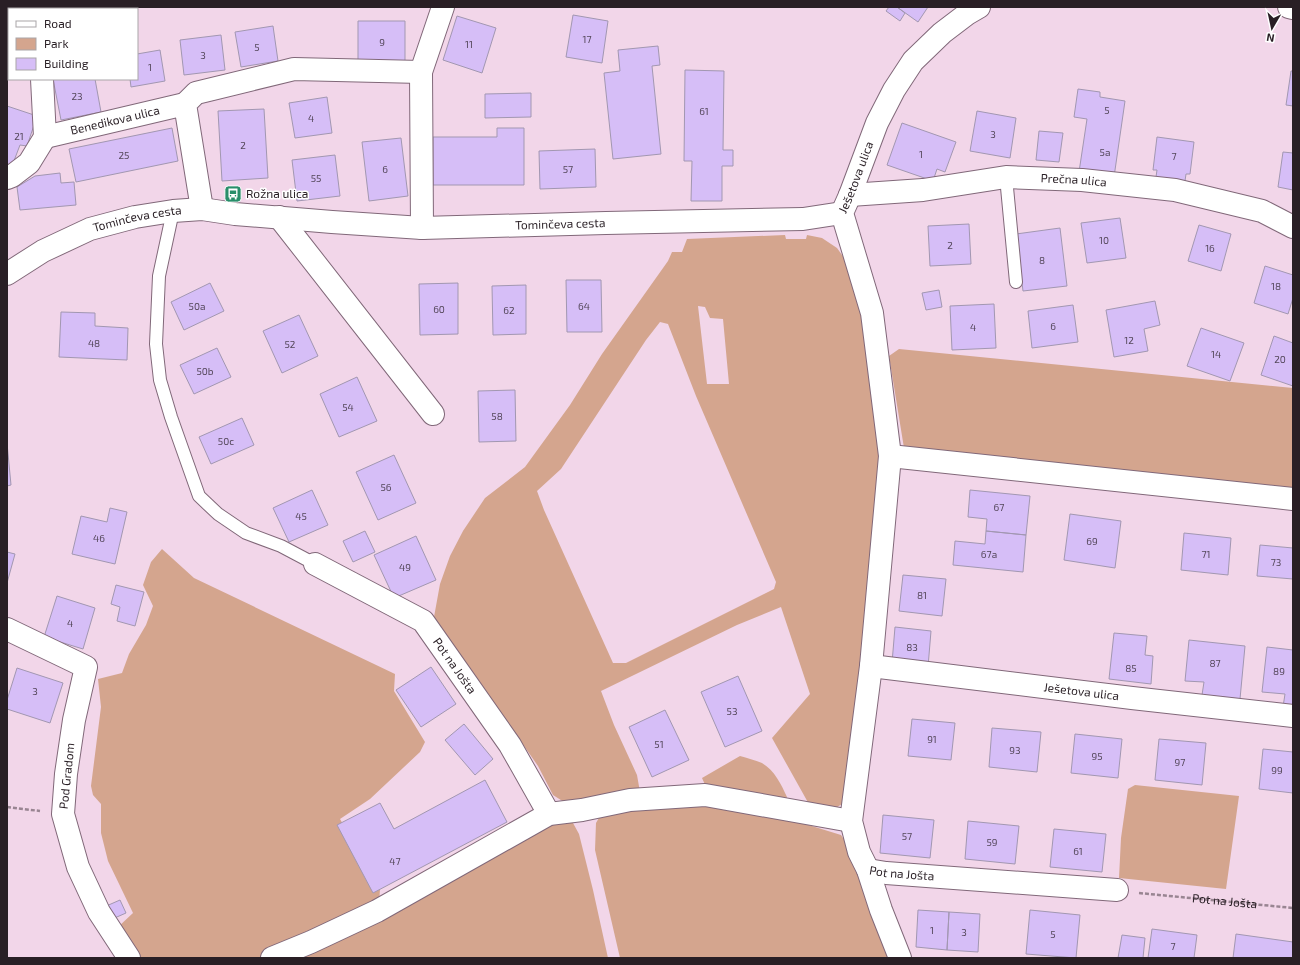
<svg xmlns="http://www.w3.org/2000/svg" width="1300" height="965" font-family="'Exo 2',sans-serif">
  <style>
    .green { fill: #d4a58e; fill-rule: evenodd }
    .building { fill: #d6bef7; stroke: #a297b1 }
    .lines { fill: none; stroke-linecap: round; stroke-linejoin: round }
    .lane-casing { stroke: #816879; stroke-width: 14 }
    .street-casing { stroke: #816879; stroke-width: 24 }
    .path { stroke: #998592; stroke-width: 2.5; stroke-dasharray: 4 2; stroke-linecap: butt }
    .lane { stroke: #fff; stroke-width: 12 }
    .street { stroke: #fff; stroke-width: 22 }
    .labels { text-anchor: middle; stroke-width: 3; stroke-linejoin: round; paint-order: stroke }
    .number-label { font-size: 10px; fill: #54475a }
    .street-label { font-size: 12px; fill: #291f25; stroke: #fff }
    .poi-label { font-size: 12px; fill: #291f25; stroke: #fff; text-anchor: start }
  </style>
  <rect width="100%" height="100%" fill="#f2d6e9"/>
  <!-- green -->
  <path class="green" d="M785 235 786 239H806L807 235 822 238 837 248 847 262 865 313 882 462 865 654 842 804 831 811 810 806 772 738 810 694 781 607 737 625 601 691 614 725 637 775 640 792 564 802 553 795 538 766 501 713 482 686 437 630 434 617 440 584 450 556 463 531 485 498 525 467 570 405 602 354 668 261 672 252H682L687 239ZM698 306 705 307 710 318 723 319 729 384H707ZM660 322 668 324 696 396 776 582 774 589 626 663H613L544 510 537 491 561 469 646 340Z
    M899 349 1293 388V494L904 448 889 356Z
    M162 549 194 578 395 674 394 691 425 742 420 752 370 799 340 819 380 889 379 903 318 933 259 958H140L117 928 133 913 108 861 101 833V804L93 795 91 786 101 707 98 679 122 673 129 654 146 625 153 606 143 585 151 562Z
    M740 756C747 758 755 760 762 763 775 771 781 784 787 797L784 804 707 789 702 778Z
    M1135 785 1239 796 1226 889 1119 878 1121 838 1128 789Z
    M711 803 802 823 841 835 849 847 891 958H620L595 850 596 823 600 816 630 807Z
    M562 820 573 823 579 834 593 890 608 958H293L517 839Z"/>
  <!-- building -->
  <path class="building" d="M889 7H897L905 13 900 21 886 11Z
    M897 7H928L918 22Z
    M573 15 608 21 602 63 566 57Z
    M457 16 496 28 482 73 443 60Z
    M358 21H405V62H358Z
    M273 26 278 61 241 67 235 32Z
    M221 35 225 70 184 75 180 40Z
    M658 46 660 65 652 66 661 154 613 159 604 73 620 71 618 50Z
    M160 50 165 81 131 87 130 79H137V54Z
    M685 70 724 71 723 150H733V166H722V201H691L692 161H684Z
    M1291 71H1293V106L1286 105Z
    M53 79H95L101 112 61 120Z
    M1078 89 1100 92V97L1125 101 1114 177 1079 172 1087 119 1074 117Z
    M531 93V117L485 118V94Z
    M327 97 332 133 295 138 289 103Z
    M7 106 37 116 27 146 20 145 12 166 7 164Z
    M264 109 268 178 222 181 218 111Z
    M977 111 1016 118 1010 158 970 151Z
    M902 123 956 142 945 172 937 169 933 181 887 165Z
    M172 128 178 161 76 182 69 149Z
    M497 128H524V185H433V137H497Z
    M1039 131 1063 133 1059 162 1036 160Z
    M1157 137 1194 142 1190 174H1186L1185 181 1156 177 1157 170H1153Z
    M401 138 408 196 369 201 362 142Z
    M595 149 596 187 540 189 539 151Z
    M1283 152 1293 153V190L1278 187Z
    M335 155 340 196 297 201 292 160Z
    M60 173 61 183 74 182 76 205 20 210 17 187 35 176Z
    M1120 218 1126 258 1087 263 1081 223Z
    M969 224 971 264 930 266 928 226Z
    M1199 225 1231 234 1221 271 1188 261Z
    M1060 228 1067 286 1023 291 1016 234Z
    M1265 266 1293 275V298L1288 314 1254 303Z
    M566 280H601L602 332H567Z
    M210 283 224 311 184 330 171 302Z
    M458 283V334L420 335 419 284Z
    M526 285V334L493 335 492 286Z
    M939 290 942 307 926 310 922 293Z
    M1155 301 1160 325 1144 329 1148 351 1114 357 1106 310Z
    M994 304 996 348 952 350 950 306Z
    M1073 305 1078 342 1032 348 1028 311Z
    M61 312 95 313V326L128 328 127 360 59 357Z
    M299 315 318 356 282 373 263 331Z
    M1201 328 1244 343 1230 381 1187 366Z
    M1274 336 1293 343V386L1261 375Z
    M217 348 231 377 194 394 180 365Z
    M357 377 377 421 339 437 320 394Z
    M515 390 516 441 479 442 478 391Z
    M242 418 254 445 211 464 199 437Z
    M7 443 11 485 7 486Z
    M394 455 416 503 378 520 356 472Z
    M312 490 328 525 289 542 273 508Z
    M970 490 1030 496 1026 535 986 531 987 519 968 517Z
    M110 508 127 512 115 564 72 554 81 516 107 522Z
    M1070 514 1121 521 1115 568 1064 560Z
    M365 531 375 552 353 562 343 541Z
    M986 531 1026 535 1023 572 953 565 955 541 985 544Z
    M1184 533 1231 538 1228 575 1181 570Z
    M416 536 436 580 394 598 374 555Z
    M1260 545 1293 548V579L1257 576Z
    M7 552 15 554 7 583Z
    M903 575 946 579 942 616 899 611Z
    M116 585 144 592 135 626 117 621 120 607 111 604Z
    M57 596 95 608 83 649 44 637Z
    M895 627 931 631 928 667 892 663Z
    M1114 633 1147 636 1145 655 1153 656 1151 684 1109 679Z
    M1189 640 1245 646 1240 699 1202 695 1204 682 1185 681Z
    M1267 647 1293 650V708L1283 707 1285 694 1262 692Z
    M431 667 456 704 421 727 396 690Z
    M17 668 63 683 50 723 7 709V700Z
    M738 676 762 731 725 747 701 692Z
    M665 710 689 760 652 777 629 727Z
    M912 719 955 723 951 760 908 756Z
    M464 724 493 759 475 775 445 740Z
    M992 728 1041 732 1037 772 989 767Z
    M1075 734 1122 739 1118 778 1071 773Z
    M1159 739 1206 743 1202 785 1155 780Z
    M1263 749 1293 752V793L1259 789Z
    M485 780 507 822 373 893 337 825 380 803 394 829Z
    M883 815 934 820 930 858 880 853Z
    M968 821 1019 826 1015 864 965 859Z
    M1054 829 1106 834 1102 872 1050 867Z
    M120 900 126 913 110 920 104 907Z
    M918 910 949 912 947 950 916 947Z
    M1030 910 1080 915 1076 958 1026 954Z
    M949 912 980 914 978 952 947 950Z
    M1152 929 1197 935 1194 958H1148Z
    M1236 934 1293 942V958H1233Z
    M1122 935 1145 938 1143 958H1118Z"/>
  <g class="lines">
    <!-- lane casing -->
    <g class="lane-casing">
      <path id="lane" d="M1006 177 1016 282
        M173 211 159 276 156 344 160 380 171 417 199 496 218 514 246 533 281 546 315 564"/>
    </g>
    <!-- street casing -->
    <g class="street-casing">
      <g id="street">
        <path d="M37 7 38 9"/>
        <path d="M1289 7 1293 8"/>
        <path d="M421 72 443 7"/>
        <path id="s2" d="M45 137 185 104"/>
        <path d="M7 178 12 176 29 163 45 137 42 79"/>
        <path id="s3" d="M850 195 923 190 1006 177 1082 180 1175 190 1262 211 1293 227"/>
        <path d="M202 209 185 104 196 93 294 69 421 72 422 228"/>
        <path d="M279 217 433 414"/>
        <path id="s4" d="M7 274 43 251 90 229 135 217 173 211 202 209 235 214 332 222 422 228 606 223 803 219 842 213"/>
        <path d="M890 456 1293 499"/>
        <path id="s5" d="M315 564 423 621 510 745 549 814"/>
        <path d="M7 629 86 667 74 720 66 774 63 814 78 867 99 912 129 958"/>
        <path id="s6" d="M871 666 1132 698 1293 716"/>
        <path id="s7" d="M868 870 886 873 1117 890"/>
        <path d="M272 958 311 942 377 911 549 814 582 810 630 800 705 795 851 821"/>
        <path id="s8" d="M900 958 881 910 868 870 859 852 851 821 871 666 890 456 872 313 842 213 850 195 877 123 894 90 913 61 942 33 967 14 979 7"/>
      </g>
    </g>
    <!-- path -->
    <g class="path">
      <path d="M7 807 40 811"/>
      <path id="s1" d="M1139 893 1293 908"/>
    </g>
    <!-- lane -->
    <use href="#lane" class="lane"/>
    <!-- street -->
    <use href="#street" class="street"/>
  </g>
  <!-- icons -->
  <defs>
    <g id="bus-square" transform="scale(0.9)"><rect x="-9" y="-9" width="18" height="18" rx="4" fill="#298e6a" stroke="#fff"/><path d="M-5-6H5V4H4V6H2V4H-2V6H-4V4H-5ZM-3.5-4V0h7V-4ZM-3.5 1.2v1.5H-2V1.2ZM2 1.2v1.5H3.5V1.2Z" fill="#fff"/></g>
  </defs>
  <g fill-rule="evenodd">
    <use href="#bus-square" x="233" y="194"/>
  </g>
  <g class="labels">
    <!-- number labels -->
    <g class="number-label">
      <text x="587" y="43">17</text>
      <text x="382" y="46">9</text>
      <text x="469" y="48">11</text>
      <text x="257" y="51">5</text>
      <text x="203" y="59">3</text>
      <text x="150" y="71">1</text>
      <text x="77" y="100">23</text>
      <text x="1107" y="114">5</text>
      <text x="704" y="115">61</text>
      <text x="311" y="122">4</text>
      <text x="993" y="138">3</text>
      <text x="19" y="140">21</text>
      <text x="243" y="149">2</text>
      <text x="1105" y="156">5a</text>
      <text x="921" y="158">1</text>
      <text x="124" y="159">25</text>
      <text x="1174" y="160">7</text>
      <text x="385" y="173">6</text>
      <text x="568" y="173">57</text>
      <text x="316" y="182">55</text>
      <text x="1104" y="244">10</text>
      <text x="950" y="249">2</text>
      <text x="1210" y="252">16</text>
      <text x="1042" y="264">8</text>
      <text x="1276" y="290">18</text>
      <text x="197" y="310">50a</text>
      <text x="584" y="310">64</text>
      <text x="439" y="313">60</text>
      <text x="509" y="314">62</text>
      <text x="1053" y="330">6</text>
      <text x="973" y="331">4</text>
      <text x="1129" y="344">12</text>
      <text x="94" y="347">48</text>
      <text x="290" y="348">52</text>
      <text x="1216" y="358">14</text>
      <text x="1280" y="363">20</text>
      <text x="205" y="375">50b</text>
      <text x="348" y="411">54</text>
      <text x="497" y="420">58</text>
      <text x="226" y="445">50c</text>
      <text x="386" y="491">56</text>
      <text x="999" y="511">67</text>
      <text x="301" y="520">45</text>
      <text x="99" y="542">46</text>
      <text x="1092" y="545">69</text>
      <text x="989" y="558">67a</text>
      <text x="1206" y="558">71</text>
      <text x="1276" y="566">73</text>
      <text x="405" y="571">49</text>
      <text x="922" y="599">81</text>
      <text x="70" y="627">4</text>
      <text x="912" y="651">83</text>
      <text x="1215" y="667">87</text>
      <text x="1131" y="672">85</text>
      <text x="1279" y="675">89</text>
      <text x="35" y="695">3</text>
      <text x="732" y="715">53</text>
      <text x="932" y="743">91</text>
      <text x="659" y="748">51</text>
      <text x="1015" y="754">93</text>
      <text x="1097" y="760">95</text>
      <text x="1180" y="766">97</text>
      <text x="1277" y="774">99</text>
      <text x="907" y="840">57</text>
      <text x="992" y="846">59</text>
      <text x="1078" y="855">61</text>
      <text x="395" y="865">47</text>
      <text x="932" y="934">1</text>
      <text x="964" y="936">3</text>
      <text x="1053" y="938">5</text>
      <text x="1173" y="950">7</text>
    </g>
    <!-- street labels -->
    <g class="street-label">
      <text dy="4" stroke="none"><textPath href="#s2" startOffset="72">Benedikova ulica</textPath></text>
      <text dy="4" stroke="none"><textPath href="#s8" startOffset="800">Ješetova ulica</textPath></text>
      <text dy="4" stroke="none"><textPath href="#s3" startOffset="225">Prečna ulica</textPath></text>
      <text dy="4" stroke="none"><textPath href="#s4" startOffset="143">Tominčeva cesta</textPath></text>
      <text dy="4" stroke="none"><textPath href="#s4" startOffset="568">Tominčeva cesta</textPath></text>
      <text dy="4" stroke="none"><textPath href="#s5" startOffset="177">Pot na Jošta</textPath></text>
      <text dy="4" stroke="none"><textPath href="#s6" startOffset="212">Ješetova ulica</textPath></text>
      <text transform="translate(67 776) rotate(-84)" y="4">Pod Gradom</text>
      <text dy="4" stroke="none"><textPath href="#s7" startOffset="34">Pot na Jošta</textPath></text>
      <text dy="4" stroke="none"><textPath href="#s1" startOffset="86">Pot na Jošta</textPath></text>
    </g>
    <!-- poi labels -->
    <g class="poi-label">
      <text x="246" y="198">Rožna ulica</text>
    </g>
  </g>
  <!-- border -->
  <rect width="1300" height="965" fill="none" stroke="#291f25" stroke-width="16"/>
  <!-- legend -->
  <rect x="8" y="8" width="130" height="72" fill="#ffffff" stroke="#a9a5a8"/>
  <rect x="16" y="21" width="20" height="6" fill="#ffffff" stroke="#a9a5a8"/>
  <text x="44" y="28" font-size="12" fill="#291f25">Road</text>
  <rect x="16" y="38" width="20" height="12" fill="#d4a58e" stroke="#a9a5a8"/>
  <text x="44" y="48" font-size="12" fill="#291f25">Park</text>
  <rect x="16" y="58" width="20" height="12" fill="#d6bef7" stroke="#a9a5a8"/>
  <text x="44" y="68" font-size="12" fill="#291f25">Building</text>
  <!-- north arrow -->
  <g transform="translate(1272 28) rotate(189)" stroke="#ffffff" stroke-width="3" paint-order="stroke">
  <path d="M0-3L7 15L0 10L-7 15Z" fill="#291f25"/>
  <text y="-6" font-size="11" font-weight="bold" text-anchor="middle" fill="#291f25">N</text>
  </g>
</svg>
